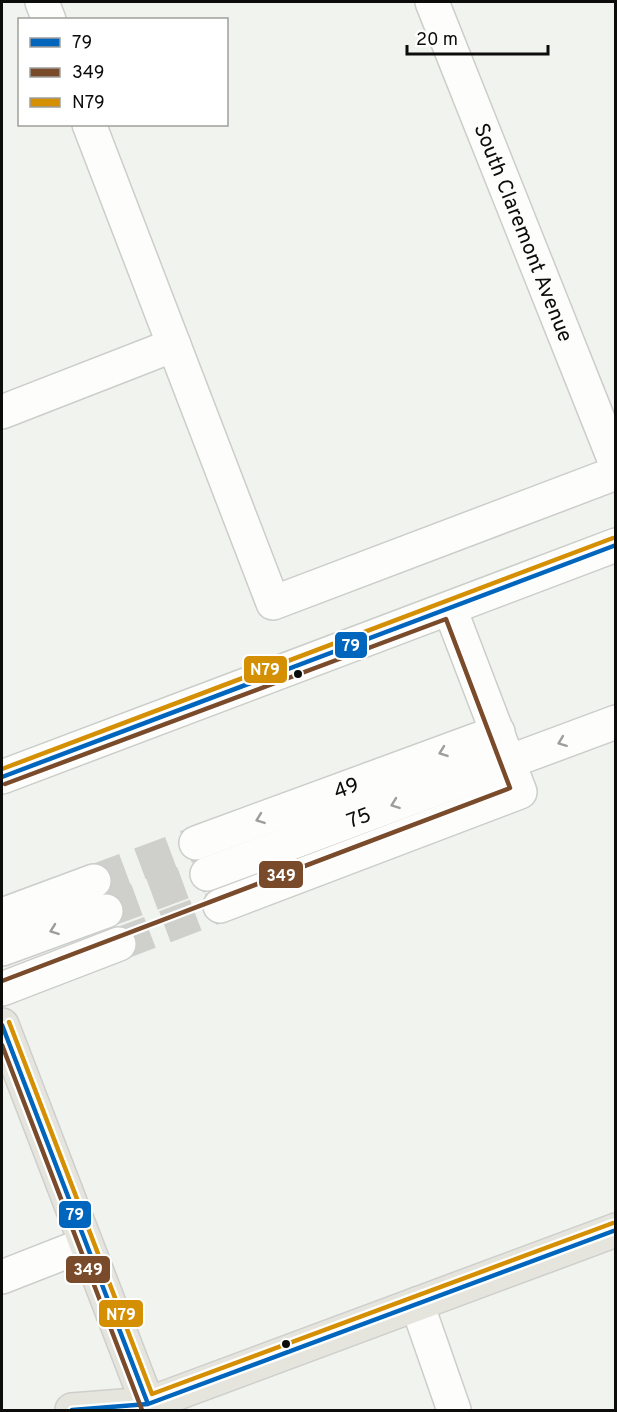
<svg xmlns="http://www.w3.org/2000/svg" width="617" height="1412" font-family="Overpass,sans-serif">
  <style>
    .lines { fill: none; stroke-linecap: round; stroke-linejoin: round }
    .minor-tunnel { stroke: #cfd0cc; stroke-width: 33; stroke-dasharray: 33 16; stroke-linecap: butt }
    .minor-casing { stroke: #ccceca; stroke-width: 36 }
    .major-casing { stroke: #cecfcc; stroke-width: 36 }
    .minor { stroke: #fdfdfc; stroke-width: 33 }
    .major { stroke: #e5e5de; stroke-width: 33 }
    .bus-1-casing { stroke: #fff; stroke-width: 9 }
    .bus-2-casing { stroke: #fff; stroke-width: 9 }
    .bus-3-casing { stroke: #fff; stroke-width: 9 }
    .bus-1 { stroke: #0065bd; stroke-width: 4.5 }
    .bus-2 { stroke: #7a4b2a; stroke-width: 4.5 }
    .bus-3 { stroke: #d48f02; stroke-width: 4.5 }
    .oneway { stroke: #9d9d9b }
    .bus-dot { fill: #0c0d0a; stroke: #fff; stroke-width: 2 }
    .labels { text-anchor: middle; stroke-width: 4.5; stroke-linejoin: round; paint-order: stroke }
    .street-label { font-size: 21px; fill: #0c0d0a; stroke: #fff }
    .line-badge { stroke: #fff; stroke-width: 2 }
    .badge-label { font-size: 16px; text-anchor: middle; font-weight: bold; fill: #fff }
  </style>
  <rect width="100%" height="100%" fill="#f1f3ee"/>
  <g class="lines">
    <!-- minor-tunnel -->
    <path class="minor-tunnel" d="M94 881 196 843
      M106 911 207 874
      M119 944 220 906"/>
    <!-- minor casing -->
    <g class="minor-casing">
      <g id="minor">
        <path d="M42 2 49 20"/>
        <path id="s1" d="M432 2 616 464"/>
        <path d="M89 124 273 603 616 473"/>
        <path d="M2 412 174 345"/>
        <path d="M2 777 616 545"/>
        <path id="s2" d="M196 843 498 732"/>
        <path id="s3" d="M207 874 616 722"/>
        <path d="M220 906 520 792 450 609"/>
        <path d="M2 915 94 881"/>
        <path d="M2 949 106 911"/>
        <path d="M2 989 119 944"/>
        <path d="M2 1277 86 1244"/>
        <path d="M417 1304 454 1410"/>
      </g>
    </g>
    <!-- major casing -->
    <g class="major-casing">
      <path id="major" d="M2 1025 150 1410
        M72 1410 148 1404
        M137 1410 148 1404 616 1230"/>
    </g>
    <!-- minor -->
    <use href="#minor" class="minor"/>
    <!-- major -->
    <use href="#major" class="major"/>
    <!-- bus-1 casing -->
    <g class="bus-1-casing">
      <path id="bus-1" d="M2 777 616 545
        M2 1025 148 1404
        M72 1410 148 1404 616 1230"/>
    </g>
    <!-- bus-2 casing -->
    <g class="bus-2-casing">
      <path id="bus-2" d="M2 981 510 788 446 619 5 784
        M2 1045 142 1410"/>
    </g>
    <!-- bus-3 casing -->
    <g class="bus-3-casing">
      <path id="bus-3" d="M2 769 613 538
        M9 1022 152 1394 613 1223"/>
    </g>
    <!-- bus-1 -->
    <use href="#bus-1" class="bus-1"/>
    <!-- bus-2 -->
    <use href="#bus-2" class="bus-2"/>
    <!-- bus-3 -->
    <use href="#bus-3" class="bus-3"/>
  </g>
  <!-- one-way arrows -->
  <defs><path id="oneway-chevron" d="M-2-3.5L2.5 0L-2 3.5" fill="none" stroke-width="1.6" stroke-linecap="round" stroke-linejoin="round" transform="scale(1.5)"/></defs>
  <g class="oneway">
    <use href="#oneway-chevron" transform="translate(562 742) rotate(159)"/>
    <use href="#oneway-chevron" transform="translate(443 752) rotate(160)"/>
    <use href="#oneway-chevron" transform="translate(395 804) rotate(160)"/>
    <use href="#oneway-chevron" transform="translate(260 819) rotate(160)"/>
    <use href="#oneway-chevron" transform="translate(54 930) rotate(160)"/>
  </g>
  <!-- markers -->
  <g class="bus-dot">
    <circle cx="298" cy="674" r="5"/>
    <circle cx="286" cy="1344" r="5"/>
  </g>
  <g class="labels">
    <!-- street labels -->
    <g class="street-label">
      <text dy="7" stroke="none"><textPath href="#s1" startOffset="248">South Claremont Avenue</textPath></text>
      <text dy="7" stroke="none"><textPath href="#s2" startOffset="160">49</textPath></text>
      <text dy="7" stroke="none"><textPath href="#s3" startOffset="162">75</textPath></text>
    </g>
  </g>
  <g class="line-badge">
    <rect x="334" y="631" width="34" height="28" rx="6" fill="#0065bd"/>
    <rect x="243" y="655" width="45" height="29" rx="6" fill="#d48f02"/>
    <rect x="258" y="860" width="46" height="29" rx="6" fill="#7a4b2a"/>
    <rect x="58" y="1200" width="34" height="29" rx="6" fill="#0065bd"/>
    <rect x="65" y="1255" width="46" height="29" rx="6" fill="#7a4b2a"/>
    <rect x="98" y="1299" width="46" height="29" rx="6" fill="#d48f02"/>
  </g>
  <g class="badge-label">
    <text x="351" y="651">79</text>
    <text x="265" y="675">N79</text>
    <text x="281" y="881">349</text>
    <text x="75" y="1220">79</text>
    <text x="88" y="1275">349</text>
    <text x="121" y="1320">N79</text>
  </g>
  <!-- border -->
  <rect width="617" height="1412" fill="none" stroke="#0c0d0a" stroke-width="6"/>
  <!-- legend -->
  <rect x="18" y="18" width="210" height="108" fill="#ffffff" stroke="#9e9e9d" stroke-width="1.5"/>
  <rect x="30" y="38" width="30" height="9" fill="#0065bd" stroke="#9e9e9d" stroke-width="1.5"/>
  <text x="72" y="48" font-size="18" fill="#0c0d0a">79</text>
  <rect x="30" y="68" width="30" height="9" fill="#7a4b2a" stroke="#9e9e9d" stroke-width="1.5"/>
  <text x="72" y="78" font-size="18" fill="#0c0d0a">349</text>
  <rect x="30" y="98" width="30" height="9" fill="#d48f02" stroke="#9e9e9d" stroke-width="1.5"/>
  <text x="72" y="108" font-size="18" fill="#0c0d0a">N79</text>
  <!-- scale -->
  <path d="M407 45v9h141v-9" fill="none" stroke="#0c0d0a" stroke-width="3"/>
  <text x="416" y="45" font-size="18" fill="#0c0d0a" stroke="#ffffff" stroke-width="4.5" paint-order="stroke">20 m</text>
</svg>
